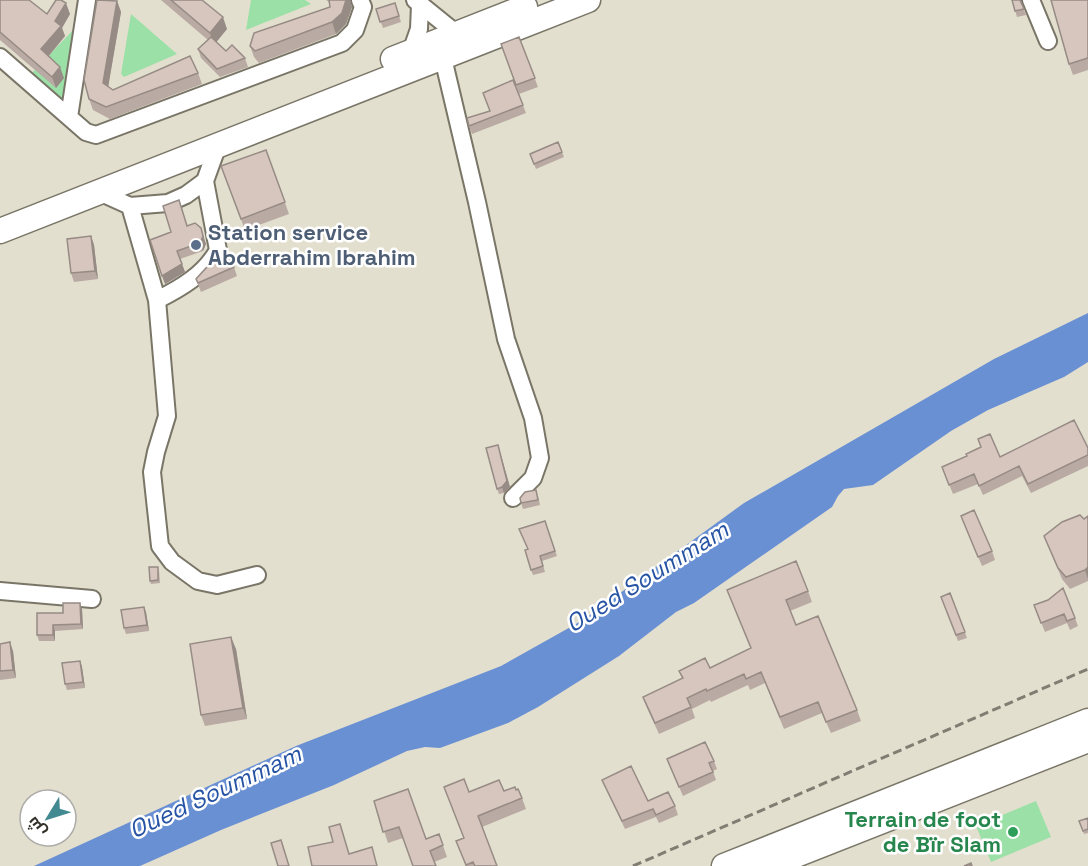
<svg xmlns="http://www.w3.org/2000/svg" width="1088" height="866" font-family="'Space Grotesk',Cairo,sans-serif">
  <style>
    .green { fill: #9be0a7 }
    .water { fill: #6a90d4 }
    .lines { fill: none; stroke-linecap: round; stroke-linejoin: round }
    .minor-casing { stroke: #797567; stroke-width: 20 }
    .highway-casing { stroke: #797567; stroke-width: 27 }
    .minor { stroke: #fff; stroke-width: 16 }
    .highway { stroke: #fff; stroke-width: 24 }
    .rail { stroke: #807e73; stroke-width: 3; stroke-dasharray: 9 4.5; stroke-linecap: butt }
    .wall { fill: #b9aaa3 }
    .shaded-wall { fill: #968b85 }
    .building { fill: #d7c6be; stroke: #968b85; stroke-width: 1.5 }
    .service-dot { fill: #5c6f8a; stroke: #fff; stroke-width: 2 }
    .leisure-dot { fill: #2e9e5b; stroke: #fff; stroke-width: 2 }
    .labels { text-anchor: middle; stroke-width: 5; stroke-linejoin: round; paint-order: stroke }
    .service-label { font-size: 22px; font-weight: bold; fill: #4e5e75; stroke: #fff; text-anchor: start }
    .leisure-label { font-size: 22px; font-weight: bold; fill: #27864d; stroke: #fff; text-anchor: end }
    .water-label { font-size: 24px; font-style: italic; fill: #2753a4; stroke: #fff }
  </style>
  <rect width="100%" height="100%" fill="#e3dfce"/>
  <!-- green -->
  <path class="green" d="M251 0H305L311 4 246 30Z
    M131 14 177 54 124 77 121 74Z
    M74 29 64 102 30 75Z
    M1036 801 1051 837 991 862 976 826Z"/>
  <!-- water -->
  <path class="water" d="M1088 313V362L1064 377 988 410 951 431 873 485 844 489 838 496 832 507 694 603 676 612 619 656 538 707 508 723 440 748 425 747 407 751 334 785 221 830 140 866H34L296 746 501 666 583 620 744 503 994 359Z"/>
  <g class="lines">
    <!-- minor casing -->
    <g class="minor-casing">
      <path id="minor" d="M415 0 457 34
        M1031 0 1048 41
        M411 52 419 29 420 5
        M0 57 86 132 96 135 342 43 355 30 363 7 360 0
        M443 58 477 202 506 339 533 418 540 458 533 478 513 498
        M69 117 87 0
        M99 192 130 206 168 203 186 195 205 181 218 145
        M130 206 157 300 167 416 156 452 152 472 160 546 172 562 198 581 217 585 257 575
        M157 300C181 288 205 274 218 250L205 181
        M0 591 92 599"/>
    </g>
    <!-- highway casing -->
    <g class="highway-casing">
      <path id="highway" d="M393 59 525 7
        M0 231 588 0
        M724 866 1088 721
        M768 866 1088 740"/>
    </g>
    <!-- minor -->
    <use href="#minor" class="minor"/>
    <!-- highway -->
    <use href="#highway" class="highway"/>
    <!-- rail -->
    <path class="rail" d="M633 866 1088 669"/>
  </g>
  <!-- wall -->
  <path class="wall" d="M0 0 47 14H70L62 28 65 36 49 56 64 78 56 88 0 40Z
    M161 0H202L227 29 216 42 226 51 245 58 248 67 220 77 201 58 198 49 208 40Z
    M326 0H350L352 7 346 24 336 34 259 63 254 57 250 46 330 7 329 2Z
    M1012 0H1021V3L1026 15 1017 17Z
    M1088 0V70L1073 75 1069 64Z
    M117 1 121 12 108 86 113 90 198 73 202 84 110 119 93 110 89 99Z
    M395 3 401 22 383 28 376 9Z
    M519 37 538 87 519 94 501 44Z
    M513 80 526 113 472 134 469 126 490 111Z
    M558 142 564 157 536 169 530 154Z
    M266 150 289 214 245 230 221 166Z
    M182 208 187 226 206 244 203 251 180 259 185 272 165 284 171 232Z
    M91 236 94 245 98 279 74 282 71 273Z
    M234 267 237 276 201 292 196 279Z
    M978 439 1000 457 1088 448V466L1031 493 1022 476 983 495 978 484 953 494 942 467 967 456 981 447Z
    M498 445 510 487 504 493 499 494 497 489Z
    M538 496 540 505 523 509 521 503Z
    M961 516 992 551 995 560 982 566Z
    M1088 516V581L1070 589 1062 579 1044 536 1084 519Z
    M545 521 557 556 542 561 545 572 533 575 531 570 528 549 519 529Z
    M159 570 160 583 151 584 150 581Z
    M727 590 808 591 812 602 790 611 796 625 857 710 861 721 831 733 822 713 784 729 765 683 750 690 748 685 711 702 710 700 692 709 695 718 659 734 647 708 643 697 682 679 679 671 710 668 751 648Z
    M950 593 967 638 958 641 941 597Z
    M1034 605 1075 618 1078 626 1070 630 1067 623 1045 632Z
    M82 609 83 629 55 631V641H39L37 635 63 613Z
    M146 612 149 631 126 634 124 628Z
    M0 644 13 651 16 678 0 680Z
    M236 649 247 719 205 726 201 715Z
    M80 661 82 667 85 688 67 690 65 684Z
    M667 759 714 761 717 769 713 771 716 780 683 796Z
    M602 780 648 801 675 806 678 815 659 823 656 817 625 829Z
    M516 790 522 798 526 809 482 827 497 866H466L460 851 463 838 469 792Z
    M374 801 426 839 439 834 447 857 434 862 403 838 388 843Z
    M1088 818V833L1084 834 1079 821Z"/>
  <!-- shaded-wall -->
  <path class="shaded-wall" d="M346 0H350L352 7 346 24 336 34 332 22Z
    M117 1 121 12 107 94 103 83Z
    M66 3 70 14 62 28 65 36 45 60 41 49 55 21Z
    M223 17 227 29 214 45 210 33Z
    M60 67 64 78 56 88 52 77Z
    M201 228 206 244 203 251 200 243Z
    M91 236 94 245 98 279 95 271Z
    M182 264 185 272 165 284 162 276Z
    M498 445 510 487 504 493 502 487Z
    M1088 567V579L1085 570Z
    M80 603 82 609 83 629 81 624Z
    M144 607 146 612 149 631 147 625Z
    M53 625 55 631V641L53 635Z
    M231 637 236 649 247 719 243 708Z
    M10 642 13 651 16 678 13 670Z
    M80 661 82 667 85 688 83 682Z"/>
  <!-- building -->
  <path class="building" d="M0 0H29L47 14 56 0H61L66 3 55 21 61 26 41 49 60 67 52 77 0 32Z
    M97 0 117 1 103 83 113 90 190 56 198 73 106 107 89 99 84 80Z
    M171 0H202L223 17 210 33Z
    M329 0H346L342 13 332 22 255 51 250 46 254 33 330 7Z
    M1012 0H1020L1024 9 1015 11Z
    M1051 0H1088V58L1069 64Z
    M395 3 399 16 380 22 376 9Z
    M211 37 226 51 232 45 245 58 217 69 198 49Z
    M519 37 535 78 516 85 501 44Z
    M513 80 523 105 469 126 467 118 490 111 483 93Z
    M558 142 562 152 534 164 530 154Z
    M266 150 285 202 241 219 221 166Z
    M179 200 187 226 195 223 201 228 203 236 200 243 177 251 182 264 162 276 150 240 171 232 163 206Z
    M91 236 95 271 71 273 67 239Z
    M227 252 234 267 198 283 196 279 218 255Z
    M1074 420 1088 448V455L1028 484 1019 466 979 486 974 474 949 485 942 467 967 456 966 454 981 447 978 439 990 434 1000 457Z
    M498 445 507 481 502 487 497 489 486 448Z
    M536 490 538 500 521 503 520 498 525 492Z
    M974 510 992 551 978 557 961 516Z
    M1080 515 1084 519 1088 516V567L1085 570 1066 577 1058 568 1044 536 1062 522Z
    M545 521 555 551 540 556 543 566 531 570 525 550 528 549 519 529Z
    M796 561 808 591 786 600 796 625 818 616 857 710 826 722 818 702 780 717 761 672 746 679 744 674 707 691 706 689 687 698 691 707 655 723 643 697 683 678 679 671 705 658 710 668 751 648 727 590Z
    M149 567H158V580L150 581Z
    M1063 588 1075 618 1067 621 1064 614 1041 623 1034 605 1048 600Z
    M950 593 965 632 956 635 941 597Z
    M63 603H80L81 624 53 625V635H37V613H63Z
    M144 607 147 625 124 628 121 610Z
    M231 637 243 708 201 715 190 644Z
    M10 642 13 670 0 671V644Z
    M80 661 83 682 65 684 62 663Z
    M705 742 714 761 709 763 713 772 679 787 667 759Z
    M631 766 648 801 668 792 675 806 656 815 653 809 622 821 602 780Z
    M464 779 469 792 499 780 504 791 515 787 516 790 518 789 522 798 478 816 497 866H475L473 862 466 865 456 841 464 838 444 787Z
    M408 789 426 839 439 834 443 845 430 851 436 866H413L399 827 383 832 374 801Z
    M1088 818V829L1083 831 1079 821Z
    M340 824 349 854 372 847 377 866H312L308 847 333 842 329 827Z
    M281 840 289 866H278L271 843Z
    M971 863 972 866H964Z"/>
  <!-- markers -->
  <circle class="service-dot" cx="196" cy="245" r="6"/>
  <circle class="leisure-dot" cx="1013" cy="832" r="6"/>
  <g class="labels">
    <!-- service labels -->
    <g class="service-label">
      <text x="208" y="240">Station service<tspan x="208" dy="25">Abderrahim Ibrahim</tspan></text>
    </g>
    <!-- leisure labels -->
    <g class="leisure-label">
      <text x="1001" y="827">Terrain de foot<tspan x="1001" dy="25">de Bïr Slam</tspan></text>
    </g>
    <!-- water labels -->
    <g class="water-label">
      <text transform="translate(647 577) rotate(-32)" y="8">Oued Soummam</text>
      <text transform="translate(215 792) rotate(-25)" y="8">Oued Soummam</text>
    </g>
  </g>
  <!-- north arrow -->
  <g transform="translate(48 818) rotate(232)"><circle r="28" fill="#ffffff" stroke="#adaca9" stroke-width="1.5"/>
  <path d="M0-4.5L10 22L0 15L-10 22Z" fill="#428991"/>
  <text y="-9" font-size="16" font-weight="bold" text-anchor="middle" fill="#313029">ش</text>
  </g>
</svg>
